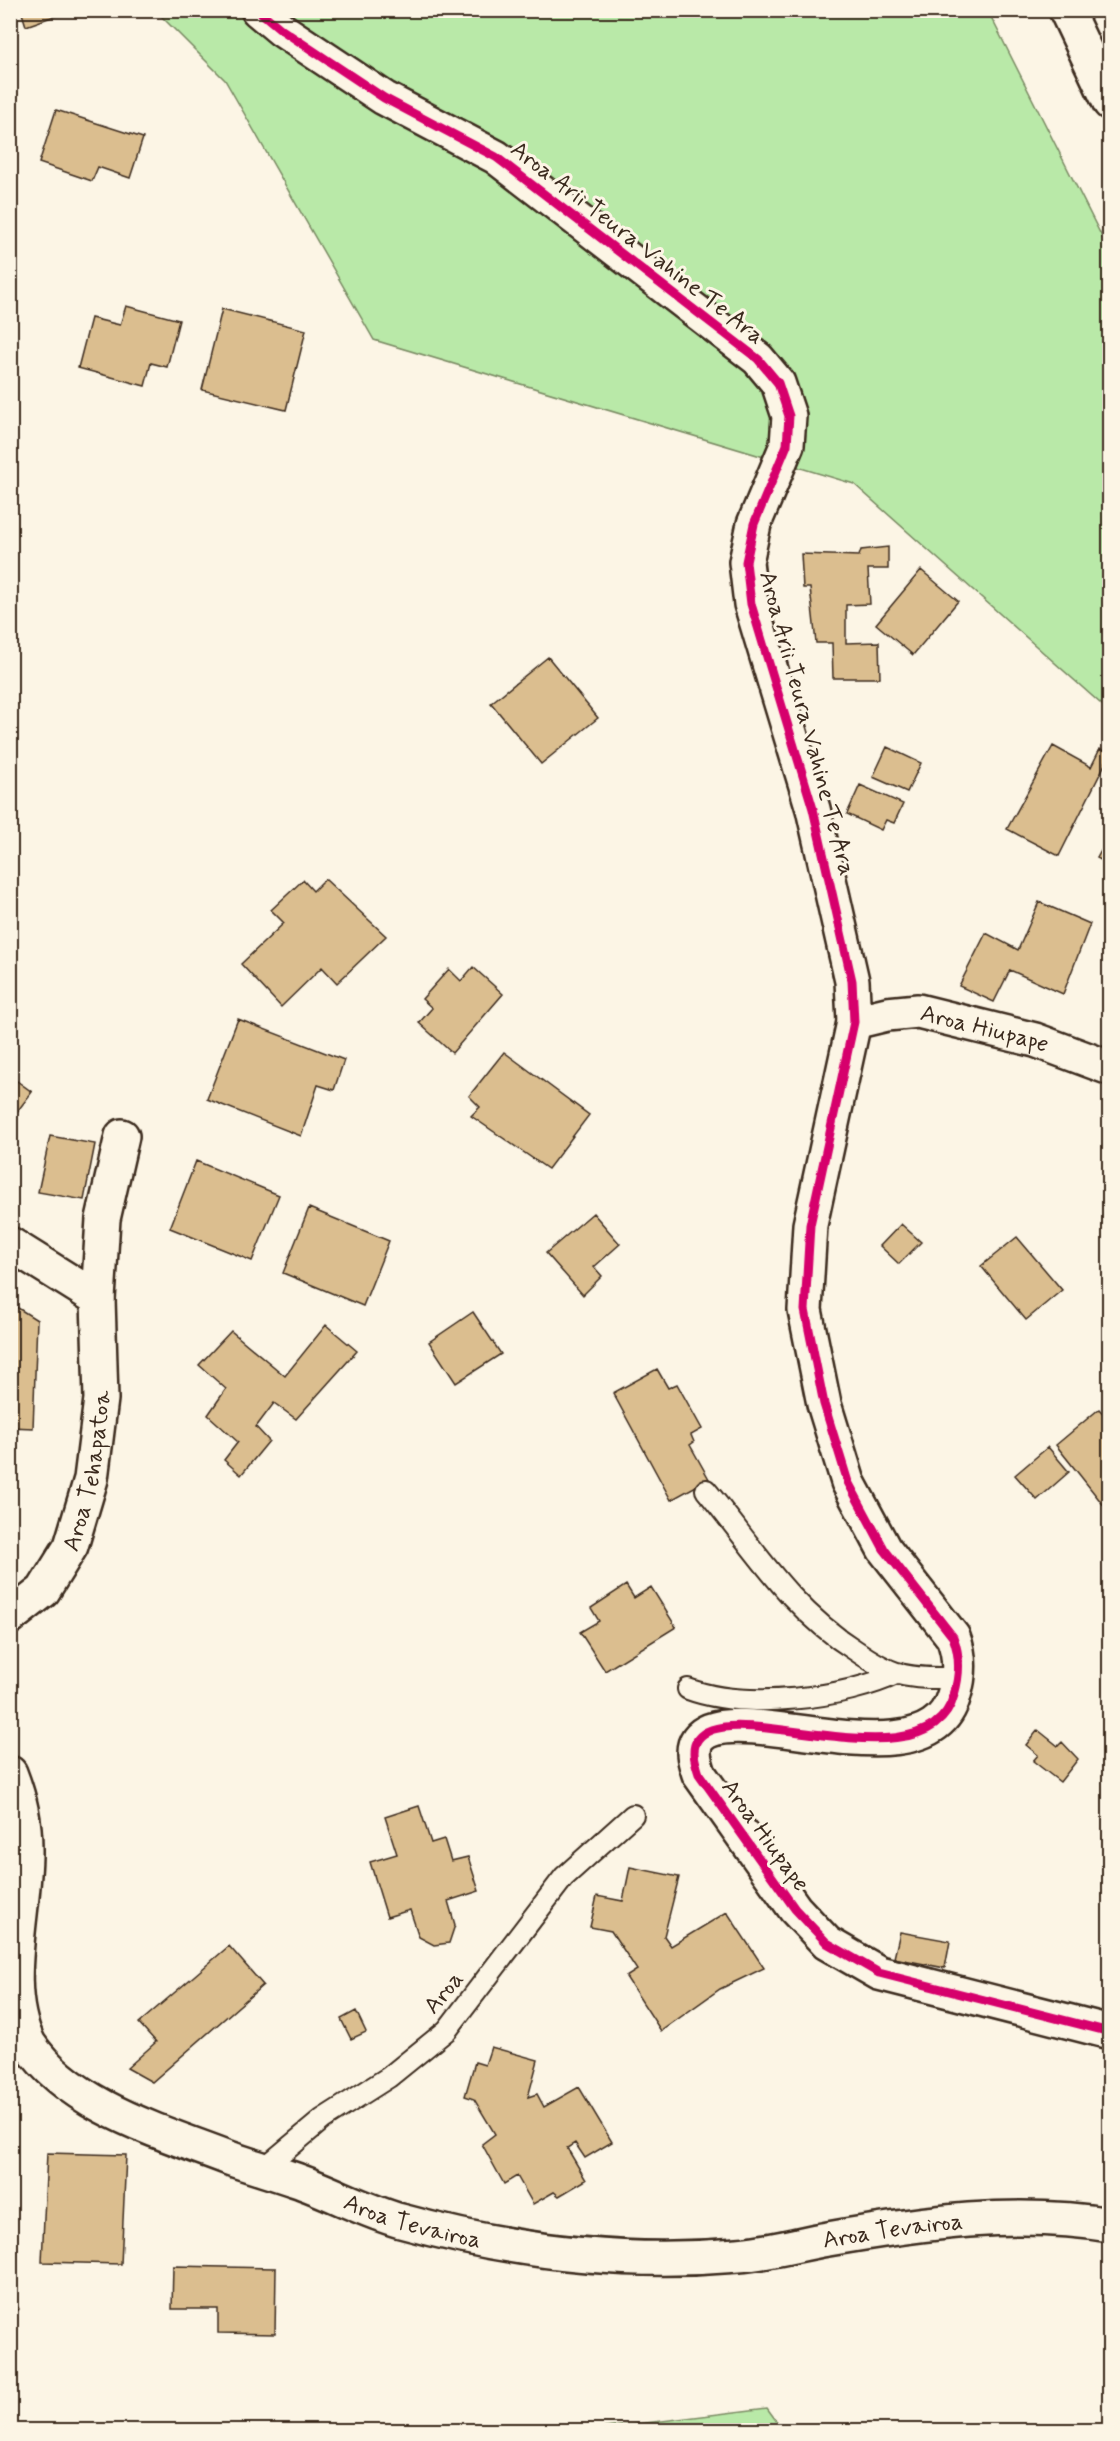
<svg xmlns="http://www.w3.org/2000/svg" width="1120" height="2441" font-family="Mynerve,sans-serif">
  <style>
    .green { fill: #b9e9a8; stroke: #7a8a63; stroke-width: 1.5 }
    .building { fill: #dbbe8f; stroke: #3b2a1e; stroke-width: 1.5 }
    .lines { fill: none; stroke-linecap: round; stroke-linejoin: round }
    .lane-casing { stroke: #3b2a1e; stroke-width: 24 }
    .street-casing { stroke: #3b2a1e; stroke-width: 38 }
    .lane { stroke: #fcf5e5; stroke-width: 20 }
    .street { stroke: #fcf5e5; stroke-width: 33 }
    .cycleway-casing { stroke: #fcf5e5; stroke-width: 13 }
    .cycleway { stroke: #d6006c; stroke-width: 9 }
    .labels { text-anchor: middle; stroke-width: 6; stroke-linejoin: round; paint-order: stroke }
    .street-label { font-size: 24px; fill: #3b2a1e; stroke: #fcf5e5 }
  </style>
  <rect width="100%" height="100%" fill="#fcf5e5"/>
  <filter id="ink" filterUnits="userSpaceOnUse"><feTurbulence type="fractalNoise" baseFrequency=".0167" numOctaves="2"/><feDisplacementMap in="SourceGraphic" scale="12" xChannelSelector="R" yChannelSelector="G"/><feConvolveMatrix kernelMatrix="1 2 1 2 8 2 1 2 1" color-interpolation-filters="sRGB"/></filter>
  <g filter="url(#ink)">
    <!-- green -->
    <path class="green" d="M156 11H988L1109 251V711L854 484 374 340 225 80Z
      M767 2408 783 2430H589Z"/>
    <!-- building -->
    <path class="building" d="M21 10H62L63 13 26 26Z
      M56 110 143 138 130 178 98 167 92 181 39 163Z
      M126 306 179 320 167 367 151 363 145 386 78 368 91 318 120 325Z
      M222 309 306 330 286 410 202 390Z
      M888 547V569H868L870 604 846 605V643L879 642 880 678H833L832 643H816L810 588H803L801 554 859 556 861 550Z
      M921 570 958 601 913 655 876 624Z
      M548 657 598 718 541 764 491 703Z
      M1053 746 1091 767 1100 749 1110 754 1059 856 1007 829Z
      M887 747 921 763 907 792 873 777Z
      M860 785 903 804 894 823 886 820 881 830 847 814Z
      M1110 835V865L1097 858Z
      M325 879 386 936 337 983 322 967 281 1007 241 964 284 923 271 910 303 880 313 891Z
      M1039 902 1090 924 1063 994 1010 970 994 1002 959 986 986 933 1018 950Z
      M473 967 503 994 452 1053 419 1023 432 1008 422 999 449 969 461 981Z
      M238 1019 344 1060 334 1090 318 1085 301 1136 207 1099Z
      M504 1052 589 1115 548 1169 471 1116 480 1107 469 1096Z
      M10 1076 32 1092 10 1121Z
      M50 1136 95 1144 84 1200 38 1192Z
      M196 1161 279 1195 252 1261 170 1228Z
      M309 1208 389 1241 363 1306 283 1273Z
      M593 1213 620 1244 594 1267 602 1276 583 1295 546 1253Z
      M901 1224 921 1242 899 1264 880 1246Z
      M1017 1237 1062 1290 1026 1320 981 1266Z
      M10 1271 17 1275 10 1284Z
      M10 1303 37 1320 33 1428 10 1427Z
      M473 1312 501 1354 456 1383 429 1342Z
      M326 1325 357 1351 296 1419 274 1403 256 1427 269 1441 241 1475 224 1460 238 1442 208 1415 226 1389 199 1365 231 1331 285 1376Z
      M657 1369 668 1388 677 1384 702 1429 691 1435 694 1442 690 1445 709 1479 671 1500 613 1393Z
      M1099 1409 1110 1421V1503L1105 1507 1056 1445Z
      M1048 1447 1069 1472 1037 1500 1015 1475Z
      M626 1585 634 1598 651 1587 676 1627 605 1671 580 1632 599 1621 591 1608Z
      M1038 1730 1058 1746 1062 1742 1078 1759 1060 1782 1033 1761 1038 1755 1026 1745Z
      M419 1806 431 1843 444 1839 451 1861 468 1857 479 1891 448 1901 455 1925 449 1943 434 1945 419 1937 410 1910 387 1917 370 1862 397 1854 385 1817Z
      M630 1867 679 1877 664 1936 671 1946 727 1912 764 1968 720 1989 661 2031 626 1977 637 1970 611 1931 590 1927 597 1896 623 1901Z
      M900 1932 950 1941 945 1968 894 1958Z
      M229 1946 263 1985 152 2082 127 2068 156 2042 139 2023Z
      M356 2011 366 2032 351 2039 341 2019Z
      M491 2047 538 2060 528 2097 537 2094 544 2107 579 2087 612 2142 585 2158 575 2143 567 2148 586 2180 559 2196 554 2192 533 2204 517 2176 504 2184 482 2144 495 2134 474 2099 465 2096 475 2062 485 2065Z
      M47 2153 126 2155 121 2264 42 2262Z
      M173 2266 276 2268 275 2334 218 2333V2309H172Z
      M10 2295 19 2309 10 2314Z"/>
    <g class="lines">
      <!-- lane casing -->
      <g class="lane-casing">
        <path id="lane" d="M706 1490C755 1549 789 1608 855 1650 868 1659 884 1669 899 1674 919 1679 939 1678 959 1678
          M688 1689C744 1710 845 1699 898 1673
          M262 2170 323 2119 389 2077 447 2030 564 1877 633 1815"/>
      </g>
      <!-- street casing -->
      <g class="street-casing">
        <g id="street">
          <path d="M258 10 282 30 384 98 496 157 758 359 778 383 789 416 787 445 754 524 746 562 751 604 813 809 852 981 854 1022 810 1225 805 1310 824 1404 848 1482 884 1549 953 1637C961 1657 960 1675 954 1695 929 1790 731 1694 698 1739 690 1750 696 1764 699 1774L795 1909 827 1943 879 1973 1110 2032"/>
          <path d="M1066 10 1110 103"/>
          <path id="s1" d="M854 1022 887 1014 918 1011 1035 1040 1110 1068"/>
          <path d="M10 1244 98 1299"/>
          <path id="s2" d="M10 1617 43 1591 71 1546 91 1479 101 1399 98 1299 103 1219 122 1136"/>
          <path id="s3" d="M10 1773C20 1799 25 1821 25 1849 26 1910 0 1987 29 2044 71 2107 162 2132 229 2158 251 2166 273 2172 296 2180 331 2192 365 2211 401 2221 510 2251 625 2265 738 2255 768 2253 798 2244 828 2239 920 2223 1017 2209 1110 2225"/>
        </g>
      </g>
      <!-- lane -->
      <use href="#lane" class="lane"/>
      <!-- street -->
      <use href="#street" class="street"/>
      <!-- cycleway casing -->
      <g class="cycleway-casing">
        <path id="cycleway" d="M258 10 282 30 384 98 496 157 758 359 778 383 789 416 787 445 754 524 746 562 751 604 813 809 852 981 854 1022 810 1225 805 1310 824 1404 848 1482 884 1549 953 1637C961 1657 960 1675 954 1695 929 1790 731 1694 698 1739 690 1750 696 1764 699 1774L795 1909 827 1943 879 1973 1110 2032"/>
      </g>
      <!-- cycleway -->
      <use href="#cycleway" class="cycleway"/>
    </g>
  </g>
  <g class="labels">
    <!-- street labels -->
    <g class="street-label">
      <text transform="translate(638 242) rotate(38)" y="8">Aroa Arii Teura Vahine Te Ara</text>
      <text transform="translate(808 723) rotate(75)" y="8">Aroa Arii Teura Vahine Te Ara</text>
      <text dy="8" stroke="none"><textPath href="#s1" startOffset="134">Aroa Hiupape</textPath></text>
      <text dy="8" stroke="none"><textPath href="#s2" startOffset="172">Aroa Tehapatoa</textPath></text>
      <text transform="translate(766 1835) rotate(54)" y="8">Aroa Hiupape</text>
      <text transform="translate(443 1992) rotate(-50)" y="8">Aroa</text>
      <text dy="8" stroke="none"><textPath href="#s3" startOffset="704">Aroa Tevairoa</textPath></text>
      <text dy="8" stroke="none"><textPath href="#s3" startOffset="1190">Aroa Tevairoa</textPath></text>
    </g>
  </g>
  <!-- margin -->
  <rect width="1120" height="2441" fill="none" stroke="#fcf5e5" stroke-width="36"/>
  <rect x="18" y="18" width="1084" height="2405" fill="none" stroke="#3b2a1e" stroke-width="2" filter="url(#ink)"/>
</svg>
